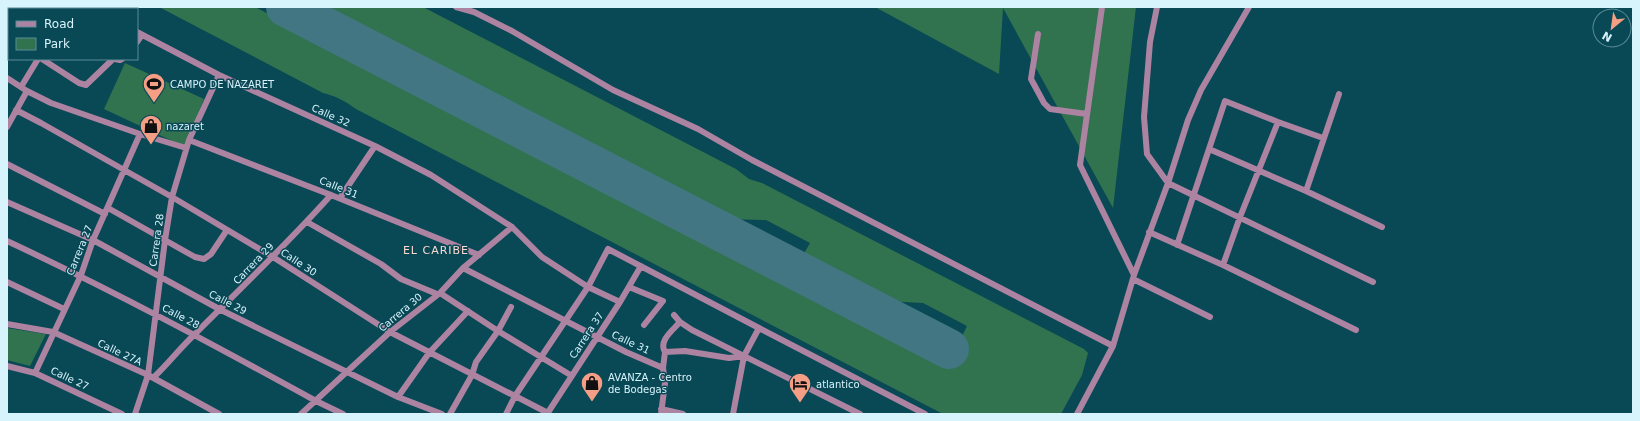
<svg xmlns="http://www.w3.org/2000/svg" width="1640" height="421" font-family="'DejaVu Sans',sans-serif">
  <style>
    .green { fill: #31734e }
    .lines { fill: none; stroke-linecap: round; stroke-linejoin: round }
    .runway { stroke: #417682; stroke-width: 40 }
    .street { stroke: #ad83a2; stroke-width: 6 }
    .labels { text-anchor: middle; stroke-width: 3; stroke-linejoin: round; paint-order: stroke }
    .poi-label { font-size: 10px; fill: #d7f3fb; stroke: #094855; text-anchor: start }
    .street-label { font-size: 10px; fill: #d7f3fb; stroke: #094855 }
    .neighbourhood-label { font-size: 11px; letter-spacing: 1px; fill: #fbd9cf; stroke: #094855 }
  </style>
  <rect width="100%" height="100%" fill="#094855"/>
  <!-- green -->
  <path class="green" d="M159 7H255L948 365 967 326 923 303 884 301 802 257 810 243 766 220 725 219 313 7H423L736 169 749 179 762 183 1084 349 1088 353 1082 375 1061 414H943L356 109C345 101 336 96 323 93Z
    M875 7H1136L1113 208 1003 8 999 74Z
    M125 63 204 99 185 147 104 109Z
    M7 328 46 334 30 366 7 360Z"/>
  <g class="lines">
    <!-- runway -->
    <path class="runway" d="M286 7 949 349"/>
    <!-- street -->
    <path class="street" d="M28 7 31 9
      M96 7 100 9
      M456 7 474 12 512 31 613 90 698 129 752 160 1113 346
      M1102 7 1080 165 1134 275
      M1157 7 1150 42 1144 117 1147 154 1168 183 1373 282
      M68 9 69 7
      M137 32 219 75 375 146 431 175 512 227 542 257 588 287 620 302
      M1038 34 1031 79 1044 103 1050 109 1087 114
      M7 37 9 39
      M137 42 142 35
      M42 59 79 83 86 85 113 59
      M115 59 120 60 122 59
      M7 78 27 91 51 103 140 134 186 148
      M21 87 38 59
      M16 110 41 123 172 197 273 257 390 332 548 413
      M7 127 27 91
      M189 140 331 195 479 255
      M1209 149 1306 191 1382 227
      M7 164 105 214
      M1306 191 1339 94
      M340 198 375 146
      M7 202 93 240 221 310 398 397 442 414
      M108 208 195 257 204 259 211 254 227 230
      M307 222 381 264 401 279 437 294
      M1149 232 1223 265 1356 330
      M7 241C112 290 214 345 316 401L343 414
      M1177 245 1225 101 1278 122 1323 138
      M1223 265 1240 217 1278 122
      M463 268 626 352 663 368
      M1133 279 1210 317
      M7 282 64 309
      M629 287 663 301 644 325
      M440 293 498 331 572 376
      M674 315 680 322 692 330 860 414
      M7 324 53 332 148 375 219 414
      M665 352 685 351 729 358 744 356
      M665 352C658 341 673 330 680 322
      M7 366 35 373 122 414
      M35 373 81 275 93 240 140 134
      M153 378C168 364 180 348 195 334 241 288 288 243 331 195
      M398 397 429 353 468 311
      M661 409 683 414
      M135 414 148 375 165 240 172 197 189 140 219 75
      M301 414 390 332 440 293 463 268 512 227
      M450 414 472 375 476 362 498 331 511 307
      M506 414 515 396 588 287 608 249 759 328 925 414
      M547 414 620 302 641 266
      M661 414 665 383 663 368 665 352
      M733 414 744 356 759 328
      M1077 414 1113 346 1134 275 1168 183 1188 120 1201 90 1249 7"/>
  </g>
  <!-- icons -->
  <defs>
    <g id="stadium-pin" transform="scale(1.15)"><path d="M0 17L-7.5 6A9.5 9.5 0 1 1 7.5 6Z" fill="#f49e86" stroke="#094855"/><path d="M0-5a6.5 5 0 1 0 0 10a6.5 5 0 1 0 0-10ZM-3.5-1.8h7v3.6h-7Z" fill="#111"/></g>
    <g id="shop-pin" transform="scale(1.15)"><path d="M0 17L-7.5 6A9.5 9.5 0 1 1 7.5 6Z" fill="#f49e86" stroke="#094855"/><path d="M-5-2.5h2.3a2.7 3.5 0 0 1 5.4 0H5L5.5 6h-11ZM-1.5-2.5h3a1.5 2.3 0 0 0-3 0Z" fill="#111"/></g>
    <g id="hotel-pin" transform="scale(1.15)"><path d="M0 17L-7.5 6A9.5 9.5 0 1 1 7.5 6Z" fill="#f49e86" stroke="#094855"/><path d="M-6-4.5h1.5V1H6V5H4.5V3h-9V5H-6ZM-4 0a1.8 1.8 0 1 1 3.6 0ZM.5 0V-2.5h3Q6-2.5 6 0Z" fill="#111"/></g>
  </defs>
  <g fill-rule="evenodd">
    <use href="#stadium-pin" x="154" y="84"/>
    <use href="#shop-pin" x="151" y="126"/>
    <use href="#shop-pin" x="592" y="383"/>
    <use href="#hotel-pin" x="800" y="384"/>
  </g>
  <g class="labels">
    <!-- poi labels -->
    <g class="poi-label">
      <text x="170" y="88">CAMPO DE NAZARET</text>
      <text x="166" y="130">nazaret</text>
      <text x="608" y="381">AVANZA - Centro<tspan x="608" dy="12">de Bodegas</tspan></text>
      <text x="816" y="388">atlantico</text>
    </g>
    <!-- street labels -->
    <g class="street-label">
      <text transform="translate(331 115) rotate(24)" y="4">Calle 32</text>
      <text transform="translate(339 187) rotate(22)" y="4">Calle 31</text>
      <text transform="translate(156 240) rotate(-82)" y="4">Carrera 28</text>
      <text transform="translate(79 250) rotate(-68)" y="4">Carrera 27</text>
      <text transform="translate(299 262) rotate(33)" y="4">Calle 30</text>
      <text transform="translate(253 263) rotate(-46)" y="4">Carrera 29</text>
      <text transform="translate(228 302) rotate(27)" y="4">Calle 29</text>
      <text transform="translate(400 312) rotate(-40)" y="4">Carrera 30</text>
      <text transform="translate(181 316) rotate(28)" y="4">Calle 28</text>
      <text transform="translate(586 335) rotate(-57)" y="4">Carrera 37</text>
      <text transform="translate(631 342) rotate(25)" y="4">Calle 31</text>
      <text transform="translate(120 352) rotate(25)" y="4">Calle 27A</text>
      <text transform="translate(70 378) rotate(25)" y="4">Calle 27</text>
    </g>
    <!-- neighbourhood labels -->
    <g class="neighbourhood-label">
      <text x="436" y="254">EL CARIBE</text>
    </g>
  </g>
  <!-- border -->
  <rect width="1640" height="421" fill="none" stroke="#d7f3fb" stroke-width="16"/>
  <!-- legend -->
  <rect x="8" y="8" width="130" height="52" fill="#094855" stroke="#5b8c97"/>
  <rect x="16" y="21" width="20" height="6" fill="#ad83a2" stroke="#5b8c97"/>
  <text x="44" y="28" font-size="12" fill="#d7f3fb">Road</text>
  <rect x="16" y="38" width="20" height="12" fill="#31734e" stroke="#5b8c97"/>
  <text x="44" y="48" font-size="12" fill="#d7f3fb">Park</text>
  <!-- north arrow -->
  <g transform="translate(1612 28) rotate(209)"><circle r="19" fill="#094855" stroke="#5b8c97"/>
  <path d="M0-3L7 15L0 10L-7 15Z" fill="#f49e86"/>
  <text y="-6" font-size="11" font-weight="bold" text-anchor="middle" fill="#d7f3fb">N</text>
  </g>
</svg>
